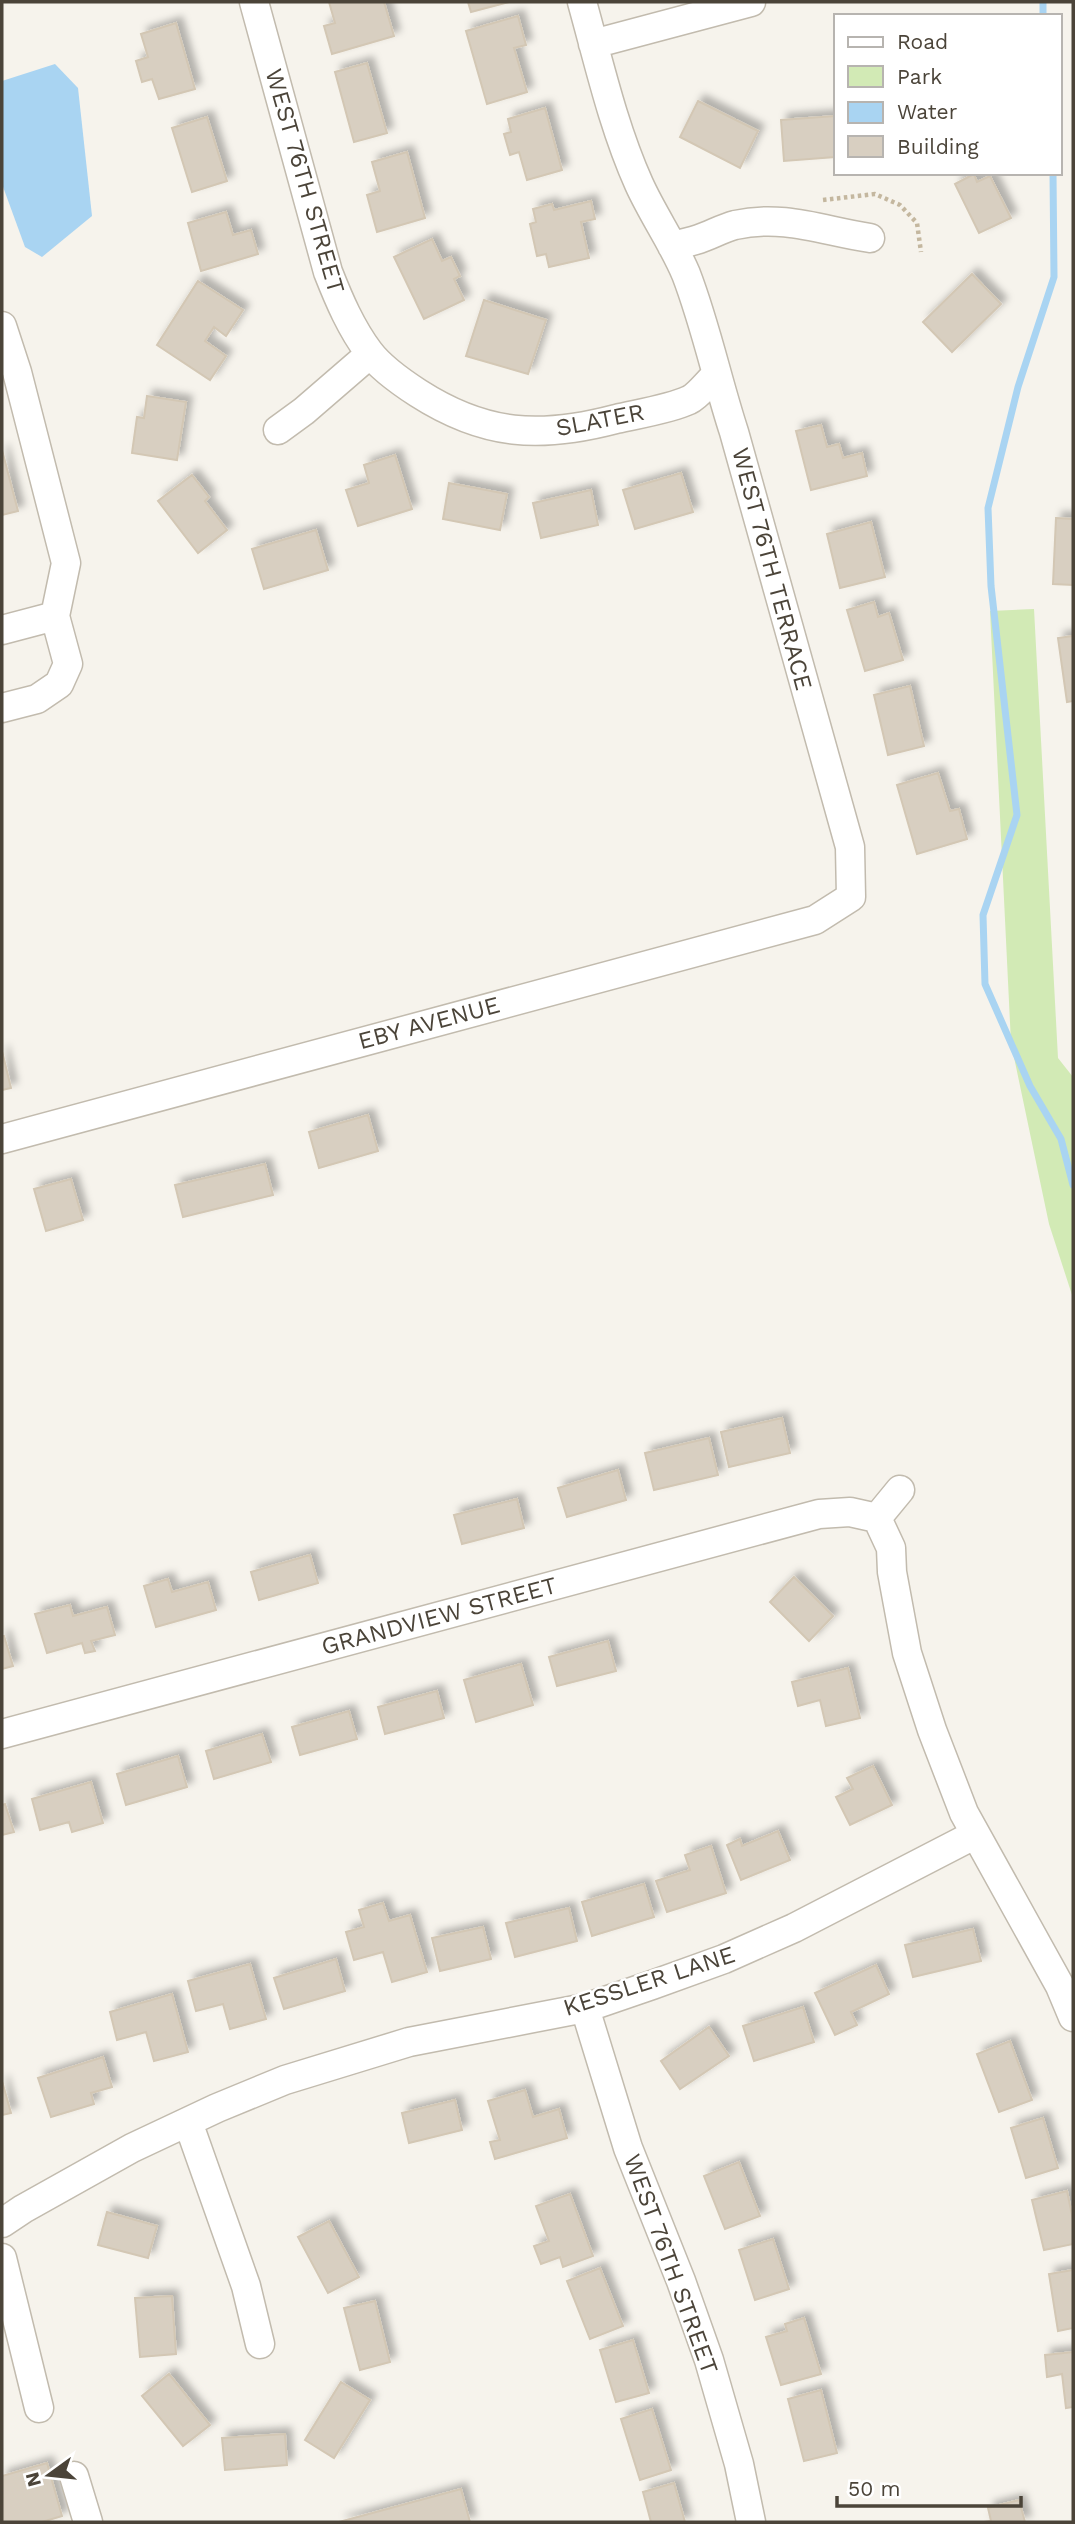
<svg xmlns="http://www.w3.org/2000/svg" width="1075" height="2524" font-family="'Work Sans',sans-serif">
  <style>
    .green { fill: #d2eab5 }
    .water { fill: #a9d4f2 }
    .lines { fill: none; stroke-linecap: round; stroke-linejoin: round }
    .stream { stroke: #a9d4f2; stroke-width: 7 }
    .building { fill: #d8cfc1; stroke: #d3c7b4; stroke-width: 2; filter: url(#shadow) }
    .minor-casing { stroke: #c2bbae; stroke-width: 31 }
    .path { stroke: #c4b79f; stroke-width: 4.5; stroke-dasharray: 3.5 3.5; stroke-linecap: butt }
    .minor { stroke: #fff; stroke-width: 28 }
    .labels { text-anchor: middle; stroke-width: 5; stroke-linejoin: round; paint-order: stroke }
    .street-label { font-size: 24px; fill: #4b4439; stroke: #fff }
  </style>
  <defs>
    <filter id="shadow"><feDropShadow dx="6" dy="-6" stdDeviation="3.5" flood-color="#0004"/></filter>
  </defs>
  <rect width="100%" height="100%" fill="#f6f3ec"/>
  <!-- green -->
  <path class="green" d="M1034 609 1058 1058 1073 1077V1298L1049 1224 1011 1043 990 611Z"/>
  <!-- water -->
  <path class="water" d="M55 64 78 88 92 216 42 257 25 247 2 184V81Z"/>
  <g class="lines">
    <!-- stream -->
    <path class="stream" d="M1043 2V16
      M1053 173 1054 277 1018 387 988 508 991 586 1017 815 983 915 985 984 1030 1086 1061 1139 1073 1185"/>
  </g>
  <!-- building -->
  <path class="building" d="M329 2H384L394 36 332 54 324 26 335 23Z
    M468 2H509L471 12Z
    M518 16 526 45 514 48 527 92 487 104 466 31Z
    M176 23 195 89 159 99 152 79 142 82 136 61 148 57 141 34Z
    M367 63 387 133 354 142 335 72Z
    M698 101 758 131 740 168 680 137Z
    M545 108 562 170 527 180 519 152 510 155 504 134 511 132 508 119Z
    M835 116V157L784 161 781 120Z
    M207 117 227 181 192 192 172 128Z
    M407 152 425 218 377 232 367 195 380 191 372 162Z
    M974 174 977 182 990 176 1011 218 979 233 955 184Z
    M591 201 595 219 581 222 589 258 549 267 546 254 537 256 530 224 536 222 533 209 552 204 554 210Z
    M226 212 233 235 251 230 258 254 201 271 188 223Z
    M432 239 442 261 451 257 460 276 454 279 464 300 424 319 394 257Z
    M972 274 1001 304 952 352 923 322Z
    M198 281 243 310 226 336 214 327 205 341 226 356 210 380 157 345Z
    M484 300 546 320 528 374 466 356Z
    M147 396 186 402 177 460 132 453 137 417 144 418Z
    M821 425 827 447 839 444 843 458 862 453 867 476 811 490 796 431Z
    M2 450 18 511 2 515Z
    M395 455 412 509 358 526 346 490 369 483 364 465Z
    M681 473 693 512 635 529 623 490Z
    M192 475 209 497 205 501 227 530 198 553 158 501Z
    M449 483 507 494 500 530 443 519Z
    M591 490 598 525 541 538 533 503Z
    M1056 518 1073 519V585L1053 584Z
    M871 522 885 577 840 588 827 534Z
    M316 530 328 570 264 589 252 549Z
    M874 602 878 617 889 613 903 660 865 671 847 610Z
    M1073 636V701L1067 702 1058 638Z
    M910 686 924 746 888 755 874 695Z
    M938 773 950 811 959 809 967 839 917 854 897 785Z
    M2 1051 11 1088 2 1090Z
    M368 1115 378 1151 319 1168 309 1132Z
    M265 1164 273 1195 183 1217 175 1185Z
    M71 1179 83 1220 46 1231 34 1189Z
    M782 1418 790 1453 729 1467 721 1432Z
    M709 1438 718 1475 654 1490 645 1453Z
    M618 1470 626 1500 567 1517 558 1488Z
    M517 1499 524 1528 462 1544 454 1515Z
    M310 1555 318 1583 259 1600 251 1572Z
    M794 1577 833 1616 809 1641 770 1602Z
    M168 1579 172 1592 208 1582 216 1610 156 1627 144 1586Z
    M70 1605 73 1616 107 1607 115 1635 91 1641 95 1651 85 1653 82 1643 47 1653 35 1614Z
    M2 1636H4L13 1666 2 1669Z
    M608 1641 616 1671 557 1686 549 1657Z
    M521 1664 533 1705 476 1722 464 1680Z
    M848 1668 860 1718 826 1726 820 1700 798 1706 792 1682Z
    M437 1691 444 1718 385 1734 378 1707Z
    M349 1711 357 1739 300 1755 292 1727Z
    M262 1734 271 1762 214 1779 206 1751Z
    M178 1756 187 1787 126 1805 117 1774Z
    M873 1766 892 1805 850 1825 836 1797 853 1789 847 1778Z
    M91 1782 103 1823 72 1832 69 1822 40 1830 32 1799Z
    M5 1804 14 1832 2 1835V1805Z
    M778 1831 790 1860 741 1880 727 1845 740 1839 742 1846Z
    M711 1846 726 1893 667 1912 656 1881 690 1870 685 1855Z
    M644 1884 654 1917 592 1936 582 1902Z
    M383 1903 389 1921 410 1915 427 1972 392 1982 383 1952 354 1960 346 1932 364 1927 359 1910Z
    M569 1908 577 1941 515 1957 506 1923Z
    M483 1927 491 1959 440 1971 432 1938Z
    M973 1929 981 1961 913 1977 905 1945Z
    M336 1959 345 1991 284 2009 274 1978Z
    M250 1964 266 2019 230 2029 223 2004 196 2011 188 1981Z
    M876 1965 889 1994 851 2012 857 2025 835 2035 815 1993Z
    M172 1994 188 2052 154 2061 146 2032 117 2040 110 2012Z
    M803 2007 814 2042 754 2061 743 2026Z
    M709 2027 729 2056 680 2089 661 2061Z
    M1010 2041 1032 2100 999 2112 977 2054Z
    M103 2057 112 2087 91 2093 94 2104 51 2117 38 2078Z
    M2 2081 11 2113 2 2115Z
    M525 2090 533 2117 559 2109 567 2138 495 2159 490 2142 500 2140 488 2101Z
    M455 2100 462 2130 409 2143 402 2113Z
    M1043 2118 1058 2168 1026 2178 1011 2128Z
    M739 2162 760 2216 725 2229 704 2176Z
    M1067 2191 1073 2220V2244L1044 2250 1032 2200Z
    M570 2194 593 2256 563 2267 560 2257 541 2264 534 2246 549 2241 536 2206Z
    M107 2212 157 2226 148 2258 98 2245Z
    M329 2221 359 2277 328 2293 298 2237Z
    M773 2239 789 2289 755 2300 739 2250Z
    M600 2268 623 2326 590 2339 567 2281Z
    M1073 2270V2328L1058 2331 1049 2274Z
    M172 2296 176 2354 140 2357 135 2298Z
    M375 2301 390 2362 360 2370 344 2308Z
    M804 2318 821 2374 781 2385 766 2337 787 2331 785 2324Z
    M633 2340 649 2393 616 2402 600 2350Z
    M1073 2352V2407L1066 2408 1062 2374 1047 2377 1045 2355Z
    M169 2374 210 2425 183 2446 142 2396Z
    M341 2382 370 2400 334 2458 305 2440Z
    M821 2390 837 2453 804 2461 788 2399Z
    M652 2409 671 2470 640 2480 621 2419Z
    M285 2434 287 2465 225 2470 222 2438Z
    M47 2463 62 2516 42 2522H2V2476Z
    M674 2483 685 2522H651L643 2492Z
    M461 2489 470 2522H339Z
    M1019 2500 1025 2522H984L991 2521 988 2508Z"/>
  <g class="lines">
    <!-- minor casing -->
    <g class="minor-casing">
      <path id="minor" d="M254 2 328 272C339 300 351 328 369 352 381 368 401 382 418 393 485 436 540 439 616 419 637 414 670 409 689 400 698 396 708 382 716 375
        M593 44 751 2
        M672 246C681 244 690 242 699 239 711 235 723 228 735 225 784 214 823 231 870 238
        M2 326 17 372 66 563 55 616 68 664 59 684 37 699 2 708
        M278 430 304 411 370 354
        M2 630 55 616
        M2 1139 815 920 851 897 850 847 734 432C717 380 706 326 686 274 673 243 653 215 639 184 613 126 599 63 582 2
        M877 1518 891 1548 892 1572 907 1653 932 1730 964 1813 1060 1986 1073 2017
        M877 1518 900 1490
        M2 1734 819 1514 850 1512 877 1518
        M585 2008 628 2148 681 2281 709 2360 739 2464 751 2522
        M188 2122 246 2286 260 2344
        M2 2223 23 2209 132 2148 217 2108 285 2080 409 2042 585 2008 652 1985 724 1959 794 1928 974 1835
        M2 2258 39 2408
        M74 2476 88 2522"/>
    </g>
    <!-- path -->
    <path class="path" d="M823 200 875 194 900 205 917 223 921 252"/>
    <!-- minor -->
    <use href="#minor" class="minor"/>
  </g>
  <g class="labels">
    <!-- street labels -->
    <g class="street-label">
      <text transform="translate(305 181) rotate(74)" y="8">WEST 76TH STREET</text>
      <text transform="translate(600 420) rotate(-11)" y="8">SLATER</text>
      <text transform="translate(772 569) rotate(75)" y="8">WEST 76TH TERRACE</text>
      <text transform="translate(429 1023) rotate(-15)" y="8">EBY AVENUE</text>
      <text transform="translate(439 1616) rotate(-15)" y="8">GRANDVIEW STREET</text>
      <text transform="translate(649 1981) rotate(-18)" y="8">KESSLER LANE</text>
      <text transform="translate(671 2264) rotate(70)" y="8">WEST 76TH STREET</text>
    </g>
  </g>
  <!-- border -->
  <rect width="1075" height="2524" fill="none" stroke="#4b4439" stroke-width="7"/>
  <!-- legend -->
  <rect x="834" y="14" width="228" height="161" fill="#ffffff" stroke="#b7b4b0" stroke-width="2"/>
  <rect x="848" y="37" width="35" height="10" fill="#ffffff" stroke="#b7b4b0" stroke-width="2"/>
  <text x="897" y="49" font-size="21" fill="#4b4439">Road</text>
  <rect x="848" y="66" width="35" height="21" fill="#d2eab5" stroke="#b7b4b0" stroke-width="2"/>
  <text x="897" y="84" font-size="21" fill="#4b4439">Park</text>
  <rect x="848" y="102" width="35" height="21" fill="#a9d4f2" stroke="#b7b4b0" stroke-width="2"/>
  <text x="897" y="119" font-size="21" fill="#4b4439">Water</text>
  <rect x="848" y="136" width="35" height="21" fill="#d8cfc1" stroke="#b7b4b0" stroke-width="2"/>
  <text x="897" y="154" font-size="21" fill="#4b4439">Building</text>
  <!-- north arrow -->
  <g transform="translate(49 2475) rotate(255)" stroke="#ffffff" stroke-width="5" paint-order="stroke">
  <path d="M0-5L12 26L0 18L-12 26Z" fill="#4b4439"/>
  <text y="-10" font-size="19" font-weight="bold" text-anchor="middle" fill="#4b4439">N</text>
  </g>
  <!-- scale -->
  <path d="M837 2496v10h184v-10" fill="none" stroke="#4b4439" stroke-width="3.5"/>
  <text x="848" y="2496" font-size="21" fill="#4b4439" stroke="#ffffff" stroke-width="5" paint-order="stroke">50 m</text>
</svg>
